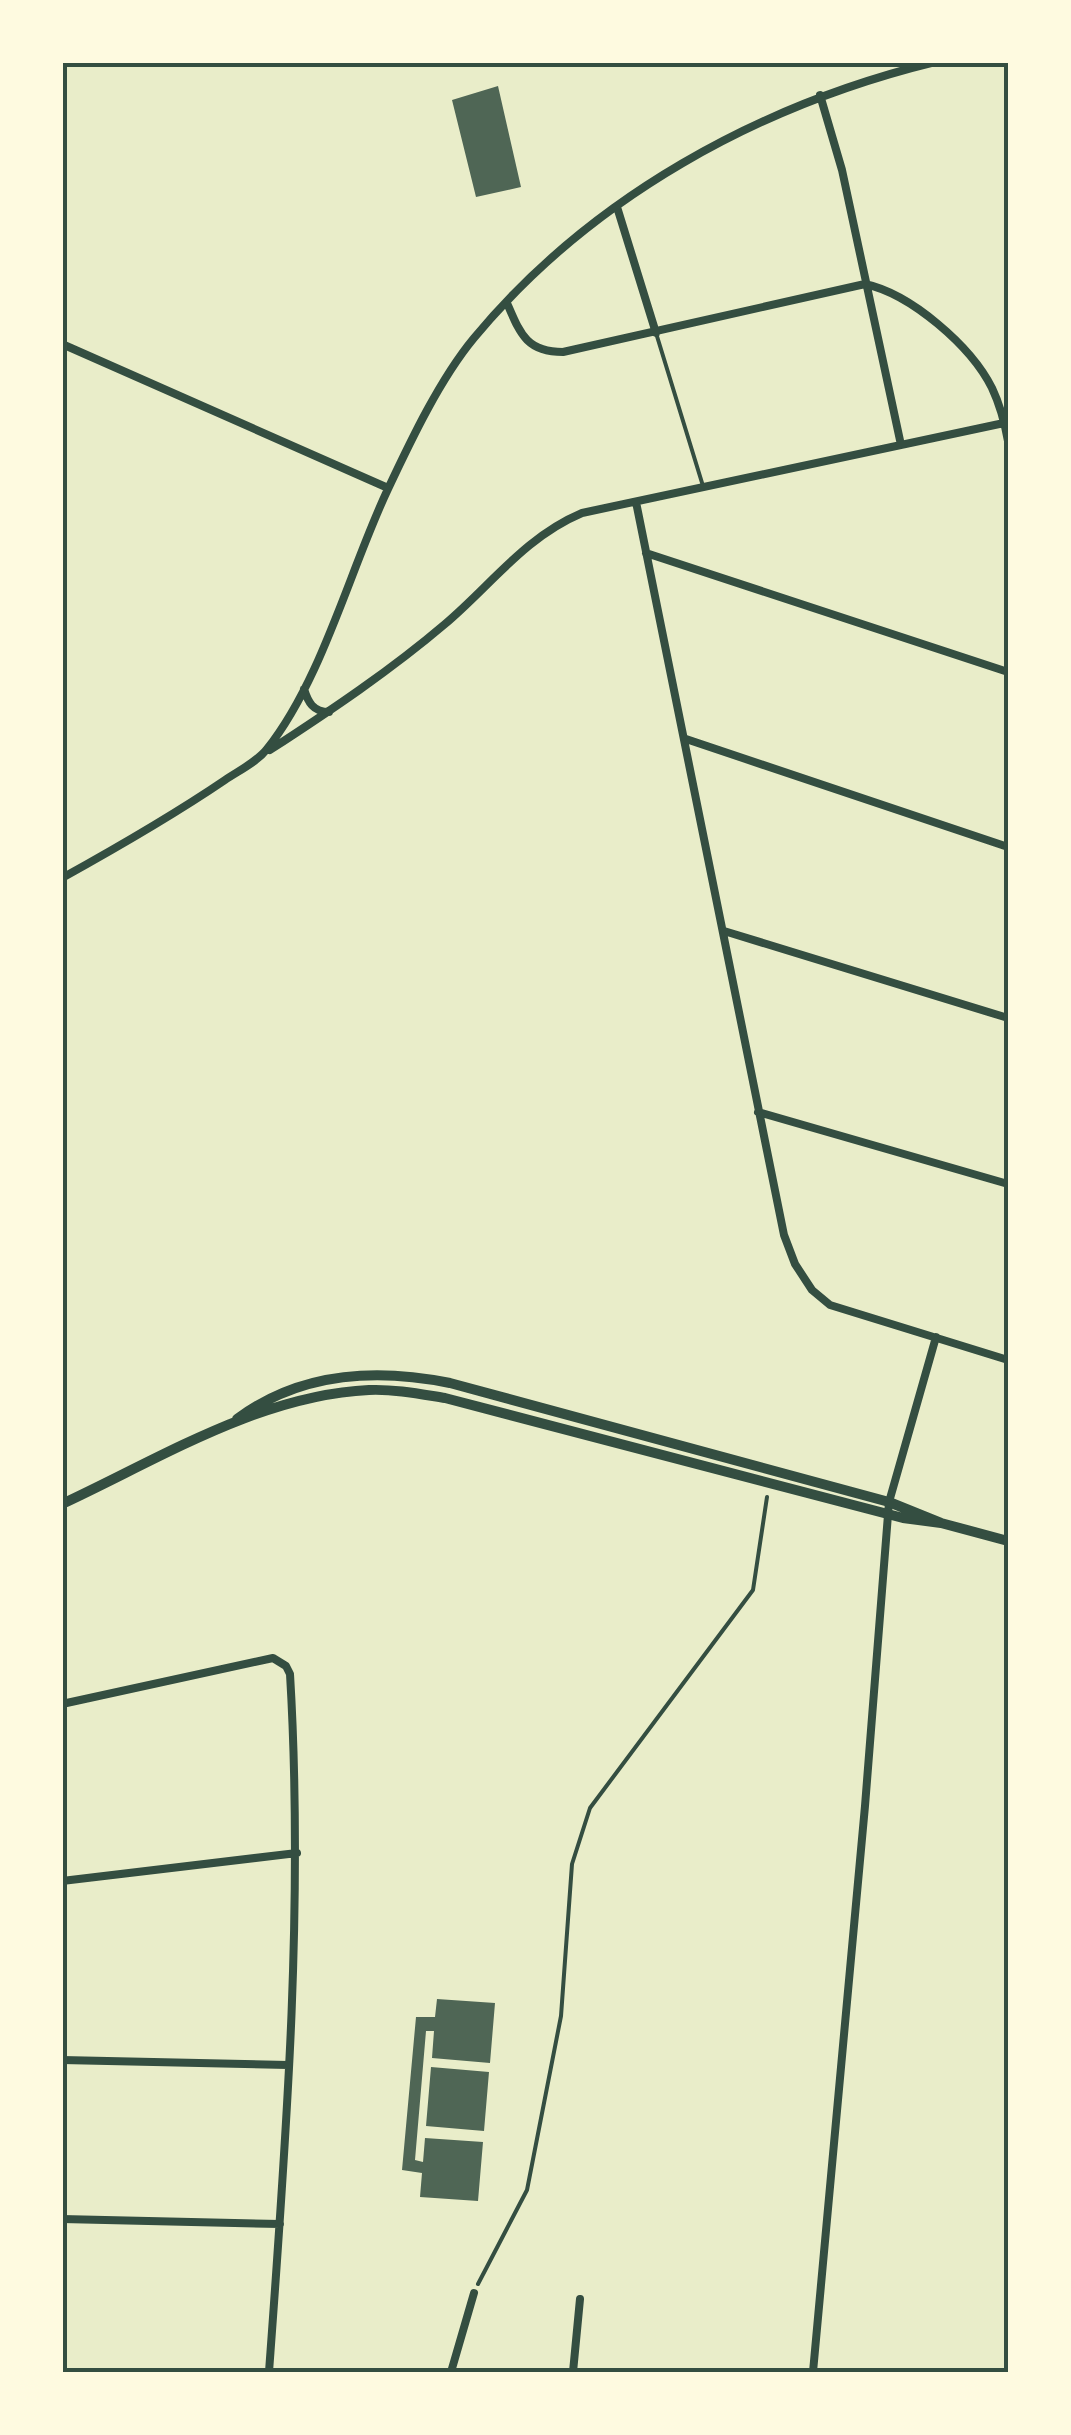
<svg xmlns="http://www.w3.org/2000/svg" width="1071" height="2435" font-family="Helvetica,sans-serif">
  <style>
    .building { fill: #4f6655 }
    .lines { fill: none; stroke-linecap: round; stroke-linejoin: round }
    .path { stroke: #344e41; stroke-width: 4 }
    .service { stroke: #344e41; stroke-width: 4 }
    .minor { stroke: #344e41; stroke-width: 8 }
    .tertiary { stroke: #344e41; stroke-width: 10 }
    .neatline { fill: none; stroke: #344e41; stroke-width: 4 }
  </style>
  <rect width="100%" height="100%" fill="#e9edc9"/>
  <!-- building -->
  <path class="building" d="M498 86 521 187 476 197 452 100Z
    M437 1999 495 2003 490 2063 432 2058 434 2031H426L415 2160 423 2162 425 2138 483 2142 478 2201 420 2197 422 2173 402 2170 416 2017H435Z
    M431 2067 489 2072 484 2131 426 2126Z"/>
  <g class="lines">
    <!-- path -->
    <path class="path" d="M478 2284 527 2190 561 2016 572 1864 590 1808 753 1590 767 1497"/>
    <!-- service -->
    <path class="service" d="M656 333 703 486"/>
    <!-- minor -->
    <path class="minor" d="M820 95 842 170 901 445
      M617 207 656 333
      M507 303C520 333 526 352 563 352L865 284C911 294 971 346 992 388 1000 405 1005 424 1008 441
      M62 344 388 488
      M636 502 784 1235 795 1264 812 1290 830 1305 1008 1360
      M646 553 1008 672
      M304 689C308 702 313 712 329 712
      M686 739 1008 847
      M270 750C330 711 391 670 445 624 491 585 525 537 582 513L1004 423
      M62 878C118 847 172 816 225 780 238 771 257 762 267 749 322 680 350 569 388 489 411 440 440 379 474 338 591 197 759 105 935 62
      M724 931 1008 1018
      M758 1112 1008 1184
      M62 1704 273 1658 286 1666 290 1674C304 1907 286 2140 269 2372
      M62 1881 297 1853
      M62 2060 288 2065
      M62 2219 280 2224
      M451 2372 474 2293
      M573 2372 580 2299
      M813 2372 865 1806 889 1502 936 1337"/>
    <!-- tertiary -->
    <path class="tertiary" d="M237 1419C300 1372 376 1368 450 1383L889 1502 941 1523 1008 1541
      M62 1504C159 1459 260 1395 369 1390 395 1389 420 1394 445 1398L903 1518 941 1523"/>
  </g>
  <!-- border -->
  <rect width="1071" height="2435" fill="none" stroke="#fefae0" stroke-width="130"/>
  <rect x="65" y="65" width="941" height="2305" class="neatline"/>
</svg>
